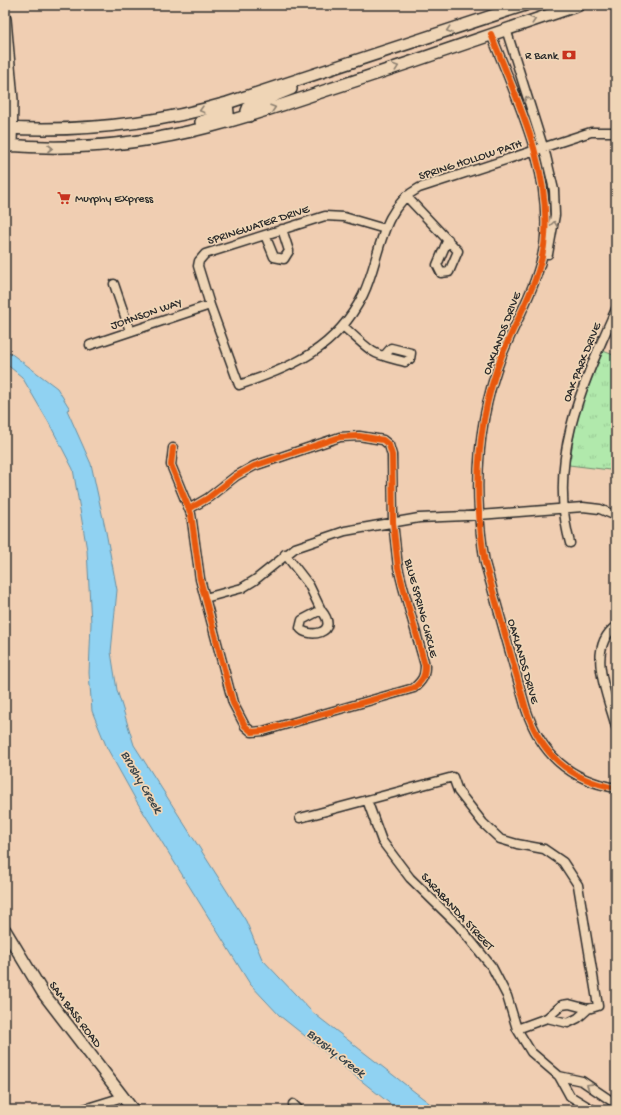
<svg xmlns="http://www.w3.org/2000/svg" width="621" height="1115" font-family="'Gochi Hand',sans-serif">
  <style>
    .grass { fill: url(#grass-tufts); stroke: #6e8a6c }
    .water { fill: #90d2f2; stroke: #688fa2 }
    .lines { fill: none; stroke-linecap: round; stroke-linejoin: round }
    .street-casing { stroke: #2b2b2b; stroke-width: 11 }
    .secondary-casing { stroke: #2b2b2b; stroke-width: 14 }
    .street { stroke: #efd5b6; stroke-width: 8 }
    .secondary { stroke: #efd5b6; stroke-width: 11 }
    .cycleway-casing { stroke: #efd5b6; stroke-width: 8 }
    .cycleway { stroke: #e8590c; stroke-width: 6 }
    .oneway { stroke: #8d8070 }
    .labels { text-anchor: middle; stroke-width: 3.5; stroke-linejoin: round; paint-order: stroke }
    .poi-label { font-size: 12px; fill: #2b2b2b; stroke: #efd5b6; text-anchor: end }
    .street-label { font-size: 12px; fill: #2b2b2b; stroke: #efd5b6 }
    .water-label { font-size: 13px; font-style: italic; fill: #3a4449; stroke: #efd5b6 }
  </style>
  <defs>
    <pattern id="grass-tufts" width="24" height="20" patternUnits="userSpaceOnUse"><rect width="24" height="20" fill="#b1e9ac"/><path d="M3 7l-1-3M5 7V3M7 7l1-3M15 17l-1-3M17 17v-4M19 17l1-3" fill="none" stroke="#98c894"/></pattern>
  </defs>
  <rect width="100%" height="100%" fill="#f0ceb2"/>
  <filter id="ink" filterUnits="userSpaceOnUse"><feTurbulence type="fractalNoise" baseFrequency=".025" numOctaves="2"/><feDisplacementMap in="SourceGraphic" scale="8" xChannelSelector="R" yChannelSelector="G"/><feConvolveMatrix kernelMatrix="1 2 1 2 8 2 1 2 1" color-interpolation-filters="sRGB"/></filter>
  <g filter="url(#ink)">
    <!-- grass -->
    <path class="grass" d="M603 351 616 356V467L610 470 569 465 576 423 584 397Z"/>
    <!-- water -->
    <path class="water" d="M5 349 57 388 70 409 67 410 91 464 106 532 117 590 111 652 117 690 134 745 246 921 262 959 312 1012 438 1110H398L280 1016 250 984 137 802 107 748 92 711 89 673 91 623 87 550 73 469 49 423 22 377 5 363Z"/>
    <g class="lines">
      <!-- street casing -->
      <g class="street-casing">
        <path id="street" d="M506 29 546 156 554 190 555 215 548 254
          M491 34C516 98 550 166 545 236 543 276 517 318 502 355 476 422 473 493 485 563L526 709C541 754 569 780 616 788
          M406 196 458 251 449 272 441 273 437 265 448 239
          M385 229 344 217 325 216 205 254 199 261 198 266 210 305 239 385C293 367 336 349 363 295 381 258 379 209 419 188L591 132H616
          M265 235 274 257 284 259 289 251 282 229
          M114 284 130 331
          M343 326C352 334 362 344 372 351 381 357 395 359 405 362L410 359 411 353 391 348 384 356
          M90 345 210 305
          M173 448 171 465 191 514 200 579 233 703 245 726 252 732 263 731 414 688C423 680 425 676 425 665L403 587 398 567 393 522 392 455 389 445 383 440 359 436 340 437 254 466 236 476 208 498 189 509
          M570 543C547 459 583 384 616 309
          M285 554 309 585 321 610 302 620 300 628C306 638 342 635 321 610
          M205 598 242 588 255 580 295 548 345 531 419 518 466 516 583 507 600 509 616 516
          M616 626C585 649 608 696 616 727
          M367 800 382 841 410 878 458 925 492 967 507 996 517 1029 531 1052 559 1076 570 1096 593 1110
          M300 818 453 777 458 791 483 823 500 839 517 844 544 849 563 862 578 885 598 1006 588 1009
          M569 1004 588 1009 578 1018 568 1023 547 1018 562 1005Z
          M517 1029 547 1018
          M559 1076 582 1081 616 1104
          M293 1104 299 1110
          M81 1110 123 1097"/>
      </g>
      <!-- secondary casing -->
      <g class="secondary-casing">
        <path id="secondary" d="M5 19 12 100 11 146
          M249 116 247 111 249 106 291 89
          M201 122 228 113 227 103
          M5 128C80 132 155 124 227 103L525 5
          M5 145C74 151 144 144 212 126 250 116 289 103 327 90 411 63 495 33 579 5
          M5 930 43 993 133 1110"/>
      </g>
      <!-- street -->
      <use href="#street" class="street"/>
      <!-- secondary -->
      <use href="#secondary" class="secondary"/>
      <!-- cycleway casing -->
      <g class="cycleway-casing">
        <path id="cycleway" d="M491 34C516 98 550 166 545 236 543 276 517 318 502 355 476 422 473 493 485 563L526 709C541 754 569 780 616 788
          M173 448 171 465 191 514 200 579 233 703 245 726 252 732 263 731 414 688C423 680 425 676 425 665L403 587 398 567 393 522 392 455 389 445 383 440 359 436 340 437 254 466 236 476 208 498 189 509"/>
      </g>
      <!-- cycleway -->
      <use href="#cycleway" class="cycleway"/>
    </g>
    <!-- one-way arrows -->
    <defs><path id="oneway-chevron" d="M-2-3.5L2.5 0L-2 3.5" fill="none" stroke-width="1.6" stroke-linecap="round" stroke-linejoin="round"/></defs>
    <g class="oneway">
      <use href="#oneway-chevron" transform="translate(533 20) rotate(-18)"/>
      <use href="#oneway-chevron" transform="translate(449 30) rotate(162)"/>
      <use href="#oneway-chevron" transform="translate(396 67) rotate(-19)"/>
      <use href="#oneway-chevron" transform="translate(527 99) rotate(-108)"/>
      <use href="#oneway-chevron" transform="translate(273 108) rotate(-18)"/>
      <use href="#oneway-chevron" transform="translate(202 110) rotate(165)"/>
      <use href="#oneway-chevron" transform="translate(50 148)"/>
      <use href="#oneway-chevron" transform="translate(554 224) rotate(-81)"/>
      <use href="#oneway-chevron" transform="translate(589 1086) rotate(-148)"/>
    </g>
  </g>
  <!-- icons -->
  <defs>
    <g id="bank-bare" transform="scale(1.08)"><path d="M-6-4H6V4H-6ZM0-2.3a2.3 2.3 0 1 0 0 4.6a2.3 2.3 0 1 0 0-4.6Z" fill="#c8321e" stroke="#efd5b6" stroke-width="2.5" paint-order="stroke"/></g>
    <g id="supermarket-bare" transform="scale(1.08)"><path d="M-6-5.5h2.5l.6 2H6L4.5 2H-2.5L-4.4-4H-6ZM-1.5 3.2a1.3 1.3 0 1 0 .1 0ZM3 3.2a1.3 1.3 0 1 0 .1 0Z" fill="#c8321e" stroke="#efd5b6" stroke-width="2.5" paint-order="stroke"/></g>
  </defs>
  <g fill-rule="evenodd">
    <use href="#bank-bare" x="569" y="55"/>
    <use href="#supermarket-bare" x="64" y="198"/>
  </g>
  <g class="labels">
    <!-- poi labels -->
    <g class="poi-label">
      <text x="558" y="59">R Bank</text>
      <text x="75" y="202" text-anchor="start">Murphy Express</text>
    </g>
    <!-- street labels -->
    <g class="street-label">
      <text transform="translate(470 159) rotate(-18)" y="4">SPRING HOLLOW PATH</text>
      <text transform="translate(258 224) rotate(-18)" y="4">SPRINGWATER DRIVE</text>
      <text transform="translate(146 313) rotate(-19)" y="4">JOHNSON WAY</text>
      <text transform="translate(501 333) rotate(-69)" y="4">OAKLANDS DRIVE</text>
      <text transform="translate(581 362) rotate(-68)" y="4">OAK PARK DRIVE</text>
      <text transform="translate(422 608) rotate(75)" y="4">BLUE SPRING CIRCLE</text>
      <text transform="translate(524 661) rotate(74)" y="4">OAKLANDS DRIVE</text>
      <text transform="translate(458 911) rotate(47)" y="4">SARABANDA STREET</text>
      <text transform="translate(76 1014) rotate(53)" y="4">SAM BASS ROAD</text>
    </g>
    <!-- water labels -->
    <g class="water-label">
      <text transform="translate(143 781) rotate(60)" y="5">Brushy Creek</text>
      <text transform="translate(337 1052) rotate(38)" y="5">Brushy Creek</text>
    </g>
  </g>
  <!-- margin -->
  <rect width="621" height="1115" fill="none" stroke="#efd5b6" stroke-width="20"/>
  <rect x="10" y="10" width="601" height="1095" fill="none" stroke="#2b2b2b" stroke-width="1.5" filter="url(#ink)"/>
</svg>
